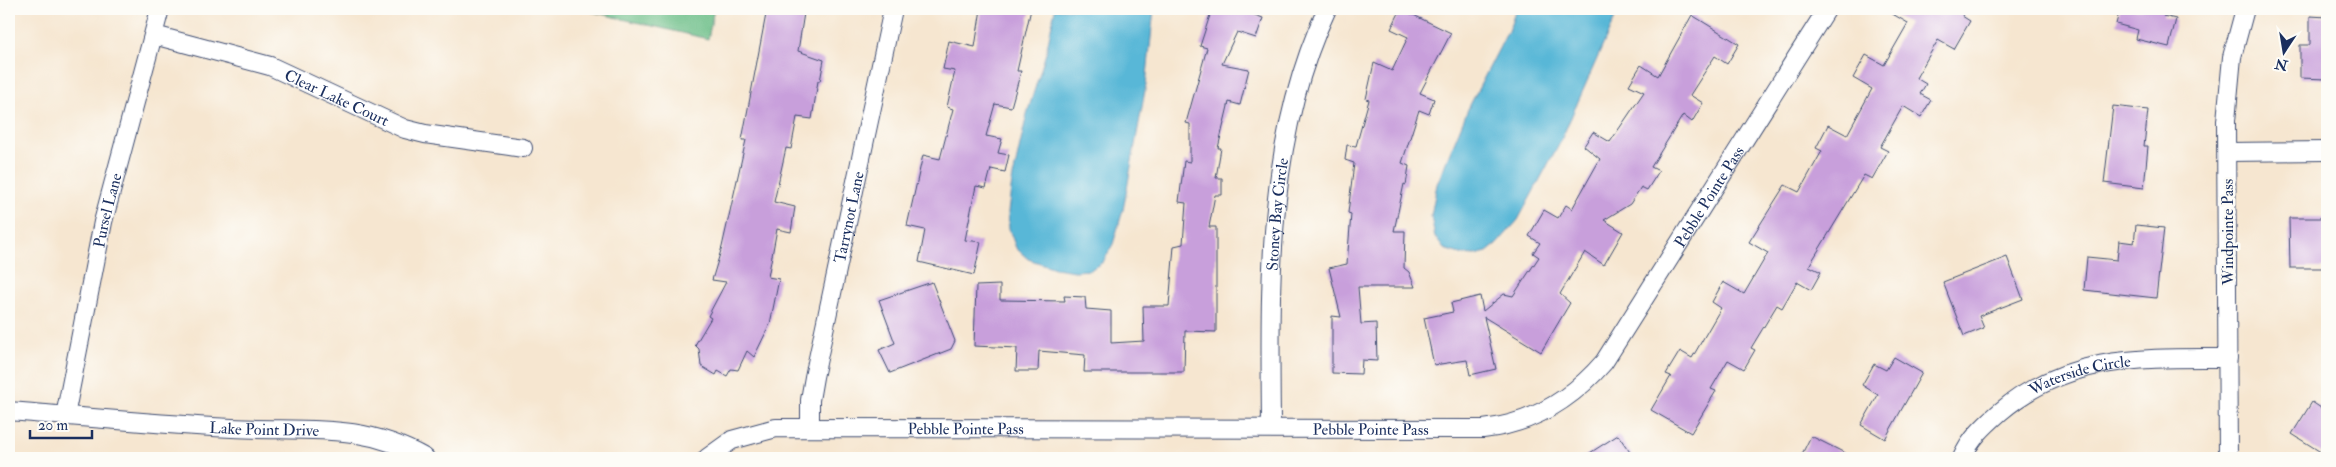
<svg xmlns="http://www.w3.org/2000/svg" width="2336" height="467" font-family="'IM FELL Double Pica',serif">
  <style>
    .forest { fill: #6ebf8a; stroke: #447774 }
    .water { fill: #58b7d7; stroke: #3a739a }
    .building { fill: #c89fdb }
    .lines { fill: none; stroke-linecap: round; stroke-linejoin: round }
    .street-casing { stroke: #3c4a6f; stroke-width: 20 }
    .street { stroke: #fff; stroke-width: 18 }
    .labels { text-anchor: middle; stroke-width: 5; stroke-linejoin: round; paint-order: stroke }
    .street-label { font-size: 16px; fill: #1b2f5e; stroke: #fdfcf7 }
  </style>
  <rect width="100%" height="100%" fill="#fdfcf7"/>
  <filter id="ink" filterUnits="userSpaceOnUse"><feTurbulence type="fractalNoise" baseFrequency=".02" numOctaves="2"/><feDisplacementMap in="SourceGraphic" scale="10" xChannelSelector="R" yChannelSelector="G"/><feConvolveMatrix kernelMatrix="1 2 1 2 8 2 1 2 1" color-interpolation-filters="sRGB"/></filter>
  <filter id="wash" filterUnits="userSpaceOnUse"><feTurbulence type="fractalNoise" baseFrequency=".0096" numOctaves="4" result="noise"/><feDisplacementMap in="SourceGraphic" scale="20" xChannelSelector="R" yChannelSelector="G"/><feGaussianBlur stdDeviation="1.12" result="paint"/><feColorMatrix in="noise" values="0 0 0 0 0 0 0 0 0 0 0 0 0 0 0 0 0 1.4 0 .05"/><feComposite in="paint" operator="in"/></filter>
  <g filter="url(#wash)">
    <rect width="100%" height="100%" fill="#f6e6d0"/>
    <!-- forest -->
    <path class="forest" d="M580 9H714L708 39Z"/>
    <!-- water -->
    <path class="water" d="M1055 9H1154L1146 85 1123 210 1113 244 1103 262 1090 270 1075 271 1055 268 1028 259 1016 248 1009 229 1008 212 1012 181 1027 114 1046 53Z
      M1516 9H1619L1561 140 1518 220 1497 244 1487 252 1475 255 1460 254 1444 249 1435 237 1431 216 1437 184 1468 109 1510 27Z"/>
    <g id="blocks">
      <!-- building -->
      <path class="building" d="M767 9H788L804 13 798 51 824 60 820 81H818L812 119 797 117 791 149 786 148 774 202 795 207 791 232 777 229 768 277 779 279 770 324 754 357 747 351 738 370 731 369 727 376 718 371 716 375 701 366 699 349 695 345 711 318 708 316 726 282 712 280 722 247 746 140H742Z
        M981 9H1031L1017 71H1021L1011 107 995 104 986 136 1002 139 998 153 1009 155 1005 172 991 169 986 188 976 186 965 240 981 242 974 275 919 262 925 230 907 226 923 155 940 159 953 109 947 107 955 71 943 69 949 41 975 47Z
        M1212 9H1238L1263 18 1256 38 1237 32 1222 64 1249 69 1240 105 1229 102 1218 148H1221L1216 178H1222V195H1215L1209 227H1216V332L1185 331 1184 372H1084L1085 355 1039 351 1038 371H1016L1017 348 974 346 976 286 1000 285V300L1065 301 1064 296 1085 297 1086 309 1111 311V343L1144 341 1143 306H1169L1174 246 1183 244 1186 203 1179 202 1184 161 1190 162V124L1186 123 1207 48 1200 46Z
        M1401 9 1451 33 1420 93 1434 99 1429 114 1419 110 1402 163 1409 166 1406 185 1404 184 1394 231H1405L1404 268 1409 272 1415 287H1358L1361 324 1376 323 1377 361 1362 360 1361 374 1332 373V316L1341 317 1329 268 1347 264 1351 214 1348 213 1354 163 1345 160 1347 145 1356 146 1369 100 1366 99 1374 63 1392 71 1408 37 1391 29Z
        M1884 9H1966L1962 16 1970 21 1954 49 1938 40 1916 78 1926 84 1920 94 1931 100 1921 117 1903 106 1880 147 1888 151 1872 179 1864 175 1809 266 1821 272 1811 290 1797 282 1782 308 1777 305 1751 348 1755 350 1744 369 1728 360 1711 389 1716 391 1691 433 1651 410 1671 376 1666 374 1680 351 1692 358 1721 308 1712 302 1723 282 1744 294 1768 253 1749 242 1785 185 1799 192 1822 151 1816 148 1828 125 1847 135 1872 89 1853 78 1866 55 1884 65 1908 23Z
        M2120 9H2165L2163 16 2176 19 2169 47 2136 39 2138 30 2116 24Z
        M1692 15 1739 44 1727 64 1715 56 1690 95 1703 103 1692 122 1683 115 1651 167 1659 171 1647 190 1641 187 1630 204 1604 220 1623 232 1604 265 1585 252 1560 294 1570 303 1541 352 1484 317 1496 369 1470 375 1467 360 1434 365 1424 318 1453 312 1451 303 1480 296 1483 311 1504 294 1513 296 1539 257 1533 253 1540 243 1529 236 1544 210 1558 218 1566 205 1572 209 1600 159 1584 146 1593 132 1610 142 1644 92 1629 85 1641 65 1658 76Z
        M2310 16 2327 17 2326 79 2300 78V45H2310Z
        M2113 106 2148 110 2144 146H2148L2144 188 2104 183Z
        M2289 218H2327V268H2290Z
        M2136 225 2164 228 2156 298 2084 290 2087 257 2117 260 2119 241 2134 243Z
        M2007 257 2023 299 1979 316 1984 328 1964 336 1943 282Z
        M932 282 955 341 951 349 890 373 879 350 895 343 879 300Z
        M1894 357 1922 373 1885 439 1861 425 1878 395 1862 385 1874 364 1886 370Z
        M2312 402 2327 412V456L2292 434Z
        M1618 435 1634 458H1582Z
        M1811 436 1855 458H1800Z"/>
    </g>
  </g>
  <g filter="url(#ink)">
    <use href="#blocks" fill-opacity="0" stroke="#3c4a6f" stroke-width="1"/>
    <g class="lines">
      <!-- street casing -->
      <g class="street-casing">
        <g id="street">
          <path id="s1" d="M154 35 270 66 405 129 425 134 523 148"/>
          <path d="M2227 152 2327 151"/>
          <path id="s2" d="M9 411C83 417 158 424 232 428 303 432 360 421 425 458"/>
          <path id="s3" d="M65 416 103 222 160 9"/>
          <path id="s4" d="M810 427V400L814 377 893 9"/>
          <path id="s5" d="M1271 428C1270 287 1265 140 1327 9"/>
          <path id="s6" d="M707 458 732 440 776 428 1483 429C1532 424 1572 399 1604 362L1827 9"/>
          <path id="s7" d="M1962 458C1970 439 1984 426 2000 412 2068 354 2144 358 2228 358"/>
          <path d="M2228 458 2226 121 2232 57 2245 9"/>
        </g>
      </g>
      <!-- street -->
      <use href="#street" class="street"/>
    </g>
  </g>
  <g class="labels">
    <!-- street labels -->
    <g class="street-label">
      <text dy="6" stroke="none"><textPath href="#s1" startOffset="194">Clear Lake Court</textPath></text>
      <text dy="6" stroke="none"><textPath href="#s6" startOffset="1121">Pebble Pointe Pass</textPath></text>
      <text dy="6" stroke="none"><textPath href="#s3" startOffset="210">Pursel Lane</textPath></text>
      <text dy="6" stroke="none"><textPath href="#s5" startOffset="214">Stoney Bay Circle</textPath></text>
      <text dy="6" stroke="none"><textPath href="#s4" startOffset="214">Tarrynot Lane</textPath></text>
      <text transform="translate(2227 232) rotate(-90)" y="6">Windpointe Pass</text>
      <text dy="6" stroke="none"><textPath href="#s7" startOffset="150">Waterside Circle</textPath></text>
      <text dy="6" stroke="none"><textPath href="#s6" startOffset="266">Pebble Pointe Pass</textPath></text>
      <text dy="6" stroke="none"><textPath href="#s2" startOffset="256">Lake Point Drive</textPath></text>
      <text dy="6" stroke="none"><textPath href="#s6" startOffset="671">Pebble Pointe Pass</textPath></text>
    </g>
  </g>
  <!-- margin -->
  <rect width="2336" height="467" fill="none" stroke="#fdfcf7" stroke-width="30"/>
  <!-- north arrow -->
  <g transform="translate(2284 52) rotate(192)" stroke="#fdfcf7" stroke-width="4" paint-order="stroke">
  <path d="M0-4L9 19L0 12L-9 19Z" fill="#1b2f5e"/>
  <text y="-8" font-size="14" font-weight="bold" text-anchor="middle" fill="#1b2f5e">N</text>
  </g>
  <!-- scale -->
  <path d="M30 430v8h62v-8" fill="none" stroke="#1b2f5e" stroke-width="2.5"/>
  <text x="38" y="430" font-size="15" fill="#1b2f5e" stroke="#fdfcf7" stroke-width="4" paint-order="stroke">20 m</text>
</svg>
